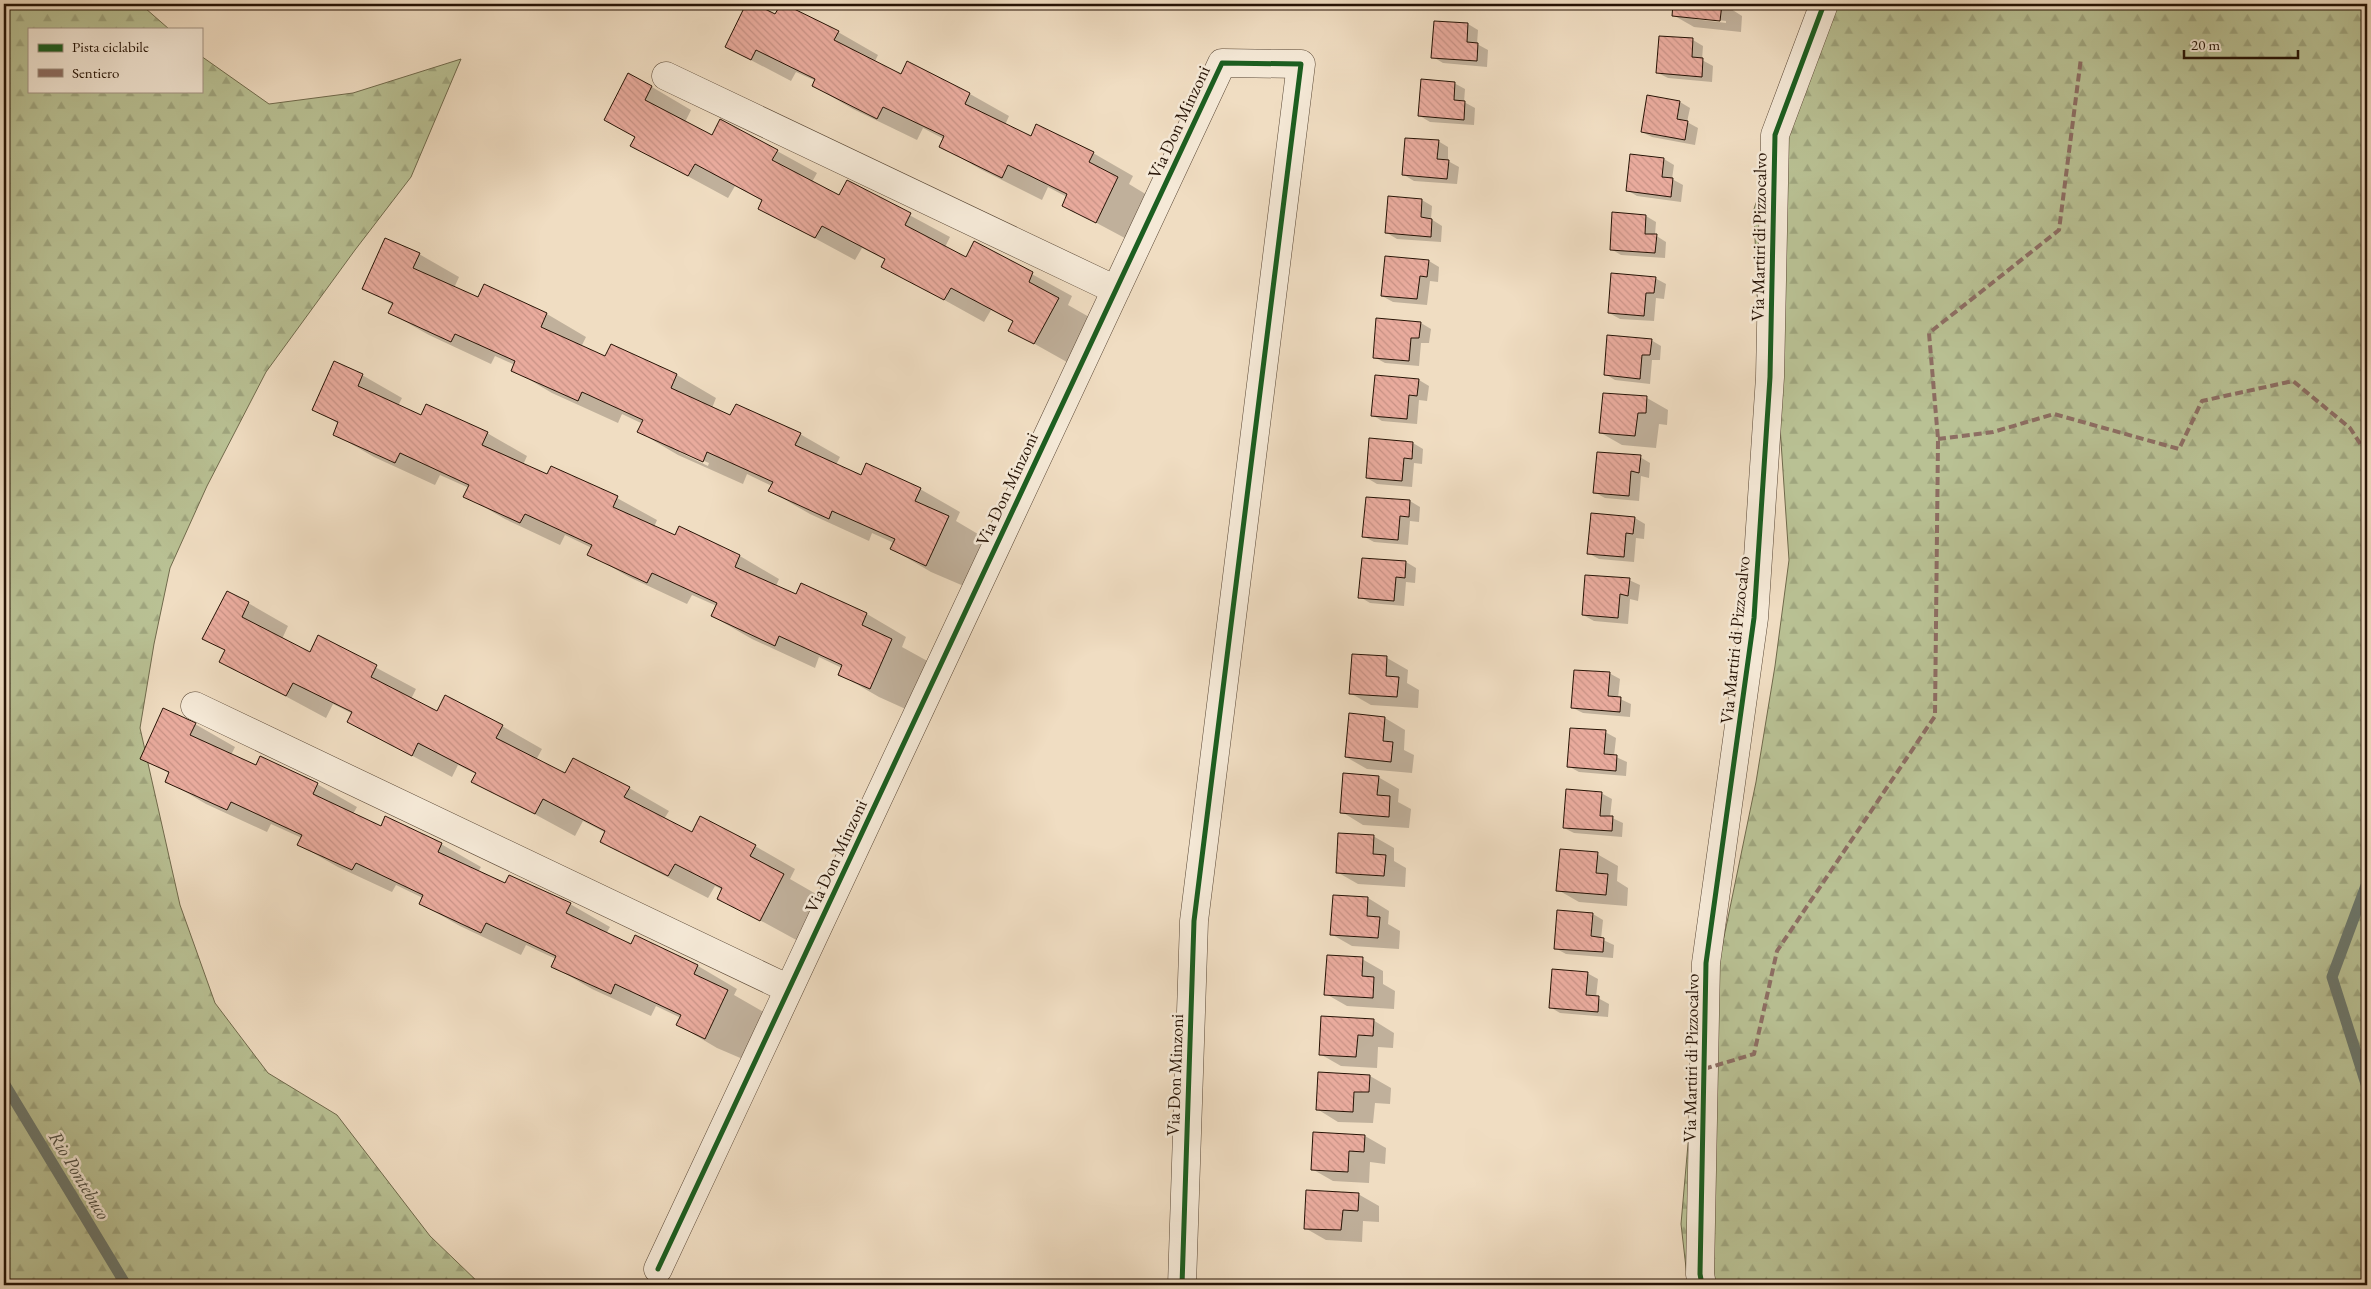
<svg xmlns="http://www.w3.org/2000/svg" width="2371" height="1289" font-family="'EB Garamond',serif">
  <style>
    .forest { fill: url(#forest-firs); stroke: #706a4c }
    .shadow { fill: #0003; fill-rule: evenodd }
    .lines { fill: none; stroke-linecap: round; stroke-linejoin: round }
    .stream { stroke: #6c786d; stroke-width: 11 }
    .building { fill: url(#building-back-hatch); stroke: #261305 }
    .minor-casing { stroke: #584634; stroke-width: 29 }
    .minor { stroke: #f5e9d7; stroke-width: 28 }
    .quiet { stroke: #8d6e63; stroke-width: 4; stroke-dasharray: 8 4; stroke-linecap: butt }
    .cycleway-casing { stroke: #f5e9d7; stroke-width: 8 }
    .cycleway { stroke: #1b5e20; stroke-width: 5 }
    .labels { text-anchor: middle; stroke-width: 5; stroke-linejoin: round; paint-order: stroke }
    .street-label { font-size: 18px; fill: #261305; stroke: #f5e9d7 }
    .water-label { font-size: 19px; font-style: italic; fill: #4f4e42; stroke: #f5e9d7 }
  </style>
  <defs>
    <pattern id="forest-firs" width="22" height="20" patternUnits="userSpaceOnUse" patternTransform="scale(1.25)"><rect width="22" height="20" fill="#b9c194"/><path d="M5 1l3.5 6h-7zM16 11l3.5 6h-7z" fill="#9fa57e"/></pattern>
    <pattern id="building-back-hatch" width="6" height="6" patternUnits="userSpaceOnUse" patternTransform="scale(1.25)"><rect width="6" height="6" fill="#e9ab9d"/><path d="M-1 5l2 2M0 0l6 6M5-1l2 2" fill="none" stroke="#c89286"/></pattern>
  </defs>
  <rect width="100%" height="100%" fill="#f0ddc2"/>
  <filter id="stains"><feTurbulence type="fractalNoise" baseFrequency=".004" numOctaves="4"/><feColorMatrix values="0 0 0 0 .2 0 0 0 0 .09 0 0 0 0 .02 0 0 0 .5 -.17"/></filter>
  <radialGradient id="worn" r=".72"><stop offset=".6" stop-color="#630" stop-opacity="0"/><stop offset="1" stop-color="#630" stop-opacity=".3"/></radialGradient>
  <!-- forest -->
  <path class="forest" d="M4 4H143L145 8 169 29H29V91H201V56L269 104 353 93 461 59 411 177 355 250 266 372 207 486 170 568 154 644 140 728 180 905 215 1003 268 1073 337 1115 430 1236 481 1285H4Z
    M1822 4H2367V1285H1688L1681 1224 1693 1087 1756 782 1775 666 1789 560 1778 397 1757 295 1754 209Z"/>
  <!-- shadow -->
  <path class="shadow" d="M748 4 776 16 838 32 878 55 875 61 902 75 908 63 970 94 1009 116 1005 125 1031 138 1093 153 1133 176 1129 184 1157 201 1136 244 1063 205 1067 197 1048 187 1042 200 980 169 940 146 944 139 923 128 917 140 853 109 813 86 816 81 796 72 791 81 726 47Z
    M1454 4H1501V9Z
    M1675 4H1732L1731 9 1742 16 1741 32 1694 27 1673 15ZM1694 17 1726 21V23L1694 19Z
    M1468 24 1478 30 1477 44 1488 50 1487 67 1443 63 1433 57Z
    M1693 40 1703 46 1702 60 1713 66 1712 82 1668 78 1658 73Z
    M1454 83 1465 89 1464 102 1475 108 1474 125 1430 122 1420 116Z
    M652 87 691 110 685 122 712 136 777 151 817 173 812 182 840 197 848 182 950 237 945 247 966 258 975 243 1072 296 1068 305 1098 322 1074 366 1010 330 1014 322 991 310 984 322 883 266 886 260 862 248 855 260 759 208 763 201 735 186 728 198 632 146 637 137 605 119Z
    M1680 102 1690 108 1687 122 1698 128 1695 145 1652 137 1642 132Z
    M1438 141 1448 147V161L1459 167 1457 184 1414 181 1404 175Z
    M1664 159 1674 165 1672 179 1683 185 1681 202 1637 196 1627 190Z
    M1422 200 1432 206 1431 219 1442 226 1441 242 1397 239 1387 233Z
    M1614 213 1646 216 1656 222 1655 235 1666 242 1665 258 1621 255 1611 249Z
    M419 254 459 277 454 288 478 299 547 314 586 337 581 347 605 358 611 346 677 375 716 398 712 408 731 416 800 434 840 457 836 465 861 477 920 489 960 512 956 521 988 540 966 587 931 572 892 549 894 543 872 533 869 541 810 514 770 491 772 486 747 474 743 484 678 455 639 432 643 424 622 414 618 423 552 393 513 370 515 365 495 356 491 364 429 335 390 313 393 305 364 288ZM679 450 709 463 708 466 679 452Z
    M1429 261 1439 267 1438 282 1430 281 1427 305 1393 302 1382 296Z
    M1655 278 1666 284 1664 299 1656 298 1654 321 1620 319 1609 313Z
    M1421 323 1431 329 1429 343H1421L1419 366 1385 363 1374 357Z
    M1651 340 1661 346 1660 360H1652L1650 384 1615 380 1605 374Z
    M362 375 402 398 398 406 422 417 487 433 527 456 523 465 547 476 617 498 657 520 654 527 675 537 679 528 740 556 779 579 776 586 797 596 802 585 867 614 906 637 902 647 931 663 910 711 879 697 839 674 842 668 819 657 815 668 752 639 712 616 717 606 692 595 687 604 629 577 589 554 592 548 565 535 560 545 505 519 465 496 469 488 440 475 435 485 374 457 334 434 339 424 313 409Z
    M1419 380 1429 386 1427 401 1419 400 1417 424 1382 421 1372 415Z
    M1647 398 1668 410 1667 425 1659 424 1656 448 1622 445 1601 433Z
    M1370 439 1413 443 1423 449 1422 464 1414 463 1412 487 1377 484 1367 478Z
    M1640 457 1650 463 1649 478 1641 476 1639 501 1605 498 1594 492Z
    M1410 501 1420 507 1419 522 1410 521 1408 545 1374 542 1363 536Z
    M1592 515 1635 518 1645 524 1644 539 1636 538 1634 562 1599 559 1588 553Z
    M1406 562 1416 568 1415 583 1406 582 1404 606 1370 603 1360 597Z
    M1629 580 1640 585 1638 601 1630 599 1628 624 1594 621 1583 615Z
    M248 603 288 626 282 639 310 654 319 637 416 689 411 699 437 712 502 726 542 749 536 760 566 775 629 788 669 811 664 819 693 834 755 846 795 869 790 879 823 898 800 942 719 898 723 890 715 886 708 898 642 864 602 841 606 833 583 821 575 836 473 781 476 774 458 765 452 777 349 722 353 714 333 704 326 718 220 661 226 651 204 638Z
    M1387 658 1408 670 1407 683 1419 690 1418 708 1371 705 1350 693Z
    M1609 673 1620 679 1618 698 1631 704 1630 717 1583 713 1573 708Z
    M1385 718 1405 730 1404 750 1414 755 1412 773 1367 769 1346 757Z
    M195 724 235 747 231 755 257 767 317 784 357 807 353 814 381 827 441 844 481 867 478 872 506 885 570 904 610 927 606 934 632 946 636 936 698 966 737 989 734 995 767 1014 745 1060 717 1048 678 1025 681 1018 656 1006 651 1016 592 989 552 966 556 959 526 945 521 955 460 926 421 904 423 898 396 885 392 892 338 867 299 845 302 838 271 824 267 832 206 804 167 781 170 774 142 758Z
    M1605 732 1616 738 1614 756 1627 762 1626 776 1579 772 1568 766Z
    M1378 777 1399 789 1398 802 1411 809 1409 828 1363 825 1342 812Z
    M1601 793 1612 799 1610 817 1623 823 1622 837 1574 833 1564 828Z
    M1373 836 1394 848V861L1406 868 1405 887 1358 884 1337 872Z
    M1597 854 1618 866 1617 881 1628 888 1627 906 1579 902 1558 890Z
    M1334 896 1368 898 1389 911 1388 924 1400 931 1399 949 1352 946 1331 934Z
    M1593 914 1603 920 1601 939 1614 945 1613 958 1566 954 1555 948Z
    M1362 959 1383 971V984L1395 991 1394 1009 1347 1006 1326 994Z
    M1587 973 1598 979 1596 997 1609 1004 1608 1017 1560 1013 1550 1007Z
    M1373 1020 1394 1033 1393 1048 1378 1047 1377 1068 1341 1066 1320 1054Z
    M1370 1076 1391 1088 1390 1104 1375 1103 1373 1123 1338 1122 1317 1109Z
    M1365 1136 1386 1148 1385 1164 1370 1162 1369 1183 1333 1181 1312 1169Z
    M1358 1194 1379 1206V1222L1363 1221 1362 1242 1326 1240 1305 1228Z"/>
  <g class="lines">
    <!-- stream -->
    <path class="stream" d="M2367 883 2332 977 2367 1087
      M4 1083 126 1285"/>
  </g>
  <!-- building -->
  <path class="building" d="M746 4H755L775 14 781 4H784L839 31 834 40 901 74 907 61 970 93 965 104 1031 136 1036 124 1094 152 1089 162 1118 177 1096 223 1062 206 1067 194 1008 165 1002 178 939 147 944 136 883 107 877 119 812 86 815 79 756 50 751 60 725 47Z
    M1673 4H1722L1720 21 1672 16Z
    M1434 21 1468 23 1467 42 1478 43 1477 61 1431 58Z
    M1659 36 1693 38 1692 57 1703 58 1702 77 1656 73Z
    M628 73 652 86 645 100 712 135 720 119 778 150 772 160 839 195 847 180 911 213 905 225 966 257 974 241 1033 272 1029 282 1059 298 1034 344 1008 331 1013 321 951 288 944 300 881 267 885 259 822 226 815 238 758 209 762 200 695 164 688 176 630 146 635 137 604 120Z
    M1421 79 1455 82 1454 100 1465 101 1464 120 1418 116Z
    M1647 95 1680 101 1677 119 1688 121 1685 140 1641 132Z
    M1405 138 1439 140 1437 159 1449 160 1447 179 1402 175Z
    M1630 154 1664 158 1662 177 1673 178 1671 197 1626 191Z
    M1388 196 1422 199 1421 217 1432 219 1431 237 1385 233Z
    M1612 212 1646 215 1645 234H1657L1655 253 1610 250Z
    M385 238 420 253 413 268 478 297 484 284 547 313 541 327 605 356 611 344 677 374 671 388 730 415 736 404 801 433 795 445 861 475 866 463 921 488 915 501 949 516 926 566 890 549 895 539 832 511 829 519 768 491 773 482 707 452 703 462 637 432 643 420 582 392 578 401 511 371 515 361 455 334 451 342 388 313 393 303 362 289Z
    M1385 256 1429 260 1427 277 1420 276 1417 299 1381 296Z
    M1611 273 1656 277 1654 293H1646L1644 316 1608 313Z
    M1376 318 1421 322 1419 338H1411L1409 361 1373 358Z
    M1607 335 1652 339 1650 355H1642L1640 379 1604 375Z
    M334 361 363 374 358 386 421 415 426 404 488 432 482 445 547 474 551 466 618 496 613 507 675 535 679 526 740 555 735 567 796 594 801 583 867 613 862 625 892 639 870 689 838 675 842 665 779 636 775 646 711 616 717 603 652 573 647 583 587 555 592 545 525 514 520 523 463 497 469 485 400 453 395 463 333 435 338 422 312 410Z
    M1375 375 1419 379 1417 396 1409 395 1407 419 1371 416Z
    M1603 393 1647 396 1646 413H1638L1635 436 1599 433Z
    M1369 438 1413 442 1412 459 1404 458 1402 481 1366 478Z
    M1597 452 1641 455 1639 473 1631 471 1629 496 1593 493Z
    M1366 497 1410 500 1409 517 1400 516 1398 540 1362 537Z
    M1591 513 1635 517 1633 534 1626 533 1624 557 1587 554Z
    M1362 558 1406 561 1405 578 1396 577 1394 601 1358 598Z
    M1585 575 1630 578 1628 596 1620 594 1618 618 1582 615Z
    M227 591 249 602 242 617 310 652 318 635 377 665 371 677 437 711 445 695 503 725 496 738 565 773 573 758 630 787 624 797 692 832 700 816 756 845 750 856 784 874 760 921 717 899 722 888 675 864 668 876 600 842 605 831 543 799 535 814 471 782 476 773 418 743 412 756 347 722 352 712 293 683 286 696 219 662 225 650 202 639Z
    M1352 654 1387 656 1386 676 1399 677 1397 697 1349 694Z
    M1574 670 1610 672 1608 696 1621 697 1620 712 1571 708Z
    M163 708 196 723 190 735 256 765 260 756 318 783 313 794 381 826 385 816 442 843 438 852 505 883 509 875 571 903 566 913 631 944 635 935 698 965 694 974 728 990 705 1039 676 1025 681 1015 615 984 611 994 551 967 556 956 486 923 481 933 419 904 423 895 356 863 352 870 297 845 302 835 231 802 227 810 165 782 169 772 140 759Z
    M1349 713 1385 717 1383 741 1393 742 1391 762 1345 757Z
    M1570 728 1606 730 1604 754 1617 755 1616 771 1567 767Z
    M1343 773 1379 776 1377 795 1390 796 1389 817 1340 813Z
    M1566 789 1602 792 1600 816H1613L1612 831 1563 828Z
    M1338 833 1374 835 1373 854 1386 855 1384 876 1336 873Z
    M1560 849 1598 852 1596 873 1608 874 1606 895 1556 891Z
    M1333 895 1368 897 1367 916 1380 917 1378 938 1330 935Z
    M1557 910 1593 913 1591 936 1604 938 1603 952 1554 949Z
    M1327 955 1363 957 1362 976 1374 977 1373 998 1324 995Z
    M1552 969 1588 972 1586 995 1599 996 1598 1012 1549 1008Z
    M1321 1016 1374 1019 1373 1036 1358 1035 1356 1057 1319 1055Z
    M1318 1072 1370 1075 1369 1092H1354L1353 1112 1316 1110Z
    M1313 1132 1365 1135 1364 1152 1349 1151 1348 1172 1311 1170Z
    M1306 1190 1359 1193 1358 1211 1343 1210 1341 1230 1304 1229Z"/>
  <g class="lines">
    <!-- minor casing -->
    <g class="minor-casing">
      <path id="minor" d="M666 76 1116 290
        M195 706 789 989
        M658 1269 1222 63 1301 64 1194 921 1182 1285
        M1702 1285 1700 1274 1706 963 1754 618 1770 377 1775 135 1824 4"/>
    </g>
    <!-- minor -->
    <use href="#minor" class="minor"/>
    <!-- quiet -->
    <path class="quiet" d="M1938 439 1993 432 2054 414 2179 449 2202 401 2293 381 2350 428 2367 454
      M1704 1069 1754 1054 1777 951 1935 716 1938 439 1929 333 2059 230 2081 58"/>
    <!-- cycleway casing -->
    <g class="cycleway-casing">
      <path id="cycleway" d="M658 1269 1222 63 1301 64 1194 921 1182 1285
        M1702 1285 1700 1274 1706 963 1754 618 1770 377 1775 135 1824 4"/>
    </g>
    <!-- cycleway -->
    <use href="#cycleway" class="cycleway"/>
  </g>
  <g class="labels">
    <!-- street labels -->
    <g class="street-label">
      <text transform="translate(1179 122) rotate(-65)" y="6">Via Don Minzoni</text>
      <text transform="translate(1759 237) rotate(-89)" y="6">Via Martiri di Pizzocalvo</text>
      <text transform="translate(1007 489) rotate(-65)" y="6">Via Don Minzoni</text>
      <text transform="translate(1735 640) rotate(-84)" y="6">Via Martiri di Pizzocalvo</text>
      <text transform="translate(836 856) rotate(-65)" y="6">Via Don Minzoni</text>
      <text transform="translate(1691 1058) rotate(-89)" y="6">Via Martiri di Pizzocalvo</text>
      <text transform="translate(1175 1075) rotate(-88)" y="6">Via Don Minzoni</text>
    </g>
    <!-- water labels -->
    <g class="water-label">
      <text transform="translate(80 1175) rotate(59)" y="7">Rio Pontebuco</text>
    </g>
  </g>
  <!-- margin -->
  <rect width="2371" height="1289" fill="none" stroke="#f0ddc2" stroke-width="20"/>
  <rect x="5" y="5" width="2361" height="1279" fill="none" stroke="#261305" stroke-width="2.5"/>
  <rect x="10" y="10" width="2351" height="1269" fill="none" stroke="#261305"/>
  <!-- legend -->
  <rect x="28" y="28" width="175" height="65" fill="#f5e9d7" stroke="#a29383"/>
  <rect x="38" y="44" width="25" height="8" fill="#1b5e20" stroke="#a29383"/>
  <text x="72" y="52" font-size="15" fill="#261305">Pista ciclabile</text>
  <rect x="38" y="69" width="25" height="8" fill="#8d6e63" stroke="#a29383"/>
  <text x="72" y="78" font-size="15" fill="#261305">Sentiero</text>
  <!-- scale -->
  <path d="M2184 50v8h114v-8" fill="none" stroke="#261305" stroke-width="2.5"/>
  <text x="2191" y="50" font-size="15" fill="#261305" stroke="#f5e9d7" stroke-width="4" paint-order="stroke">20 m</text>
  <rect width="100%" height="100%" filter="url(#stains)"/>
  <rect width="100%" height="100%" fill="url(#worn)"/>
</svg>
